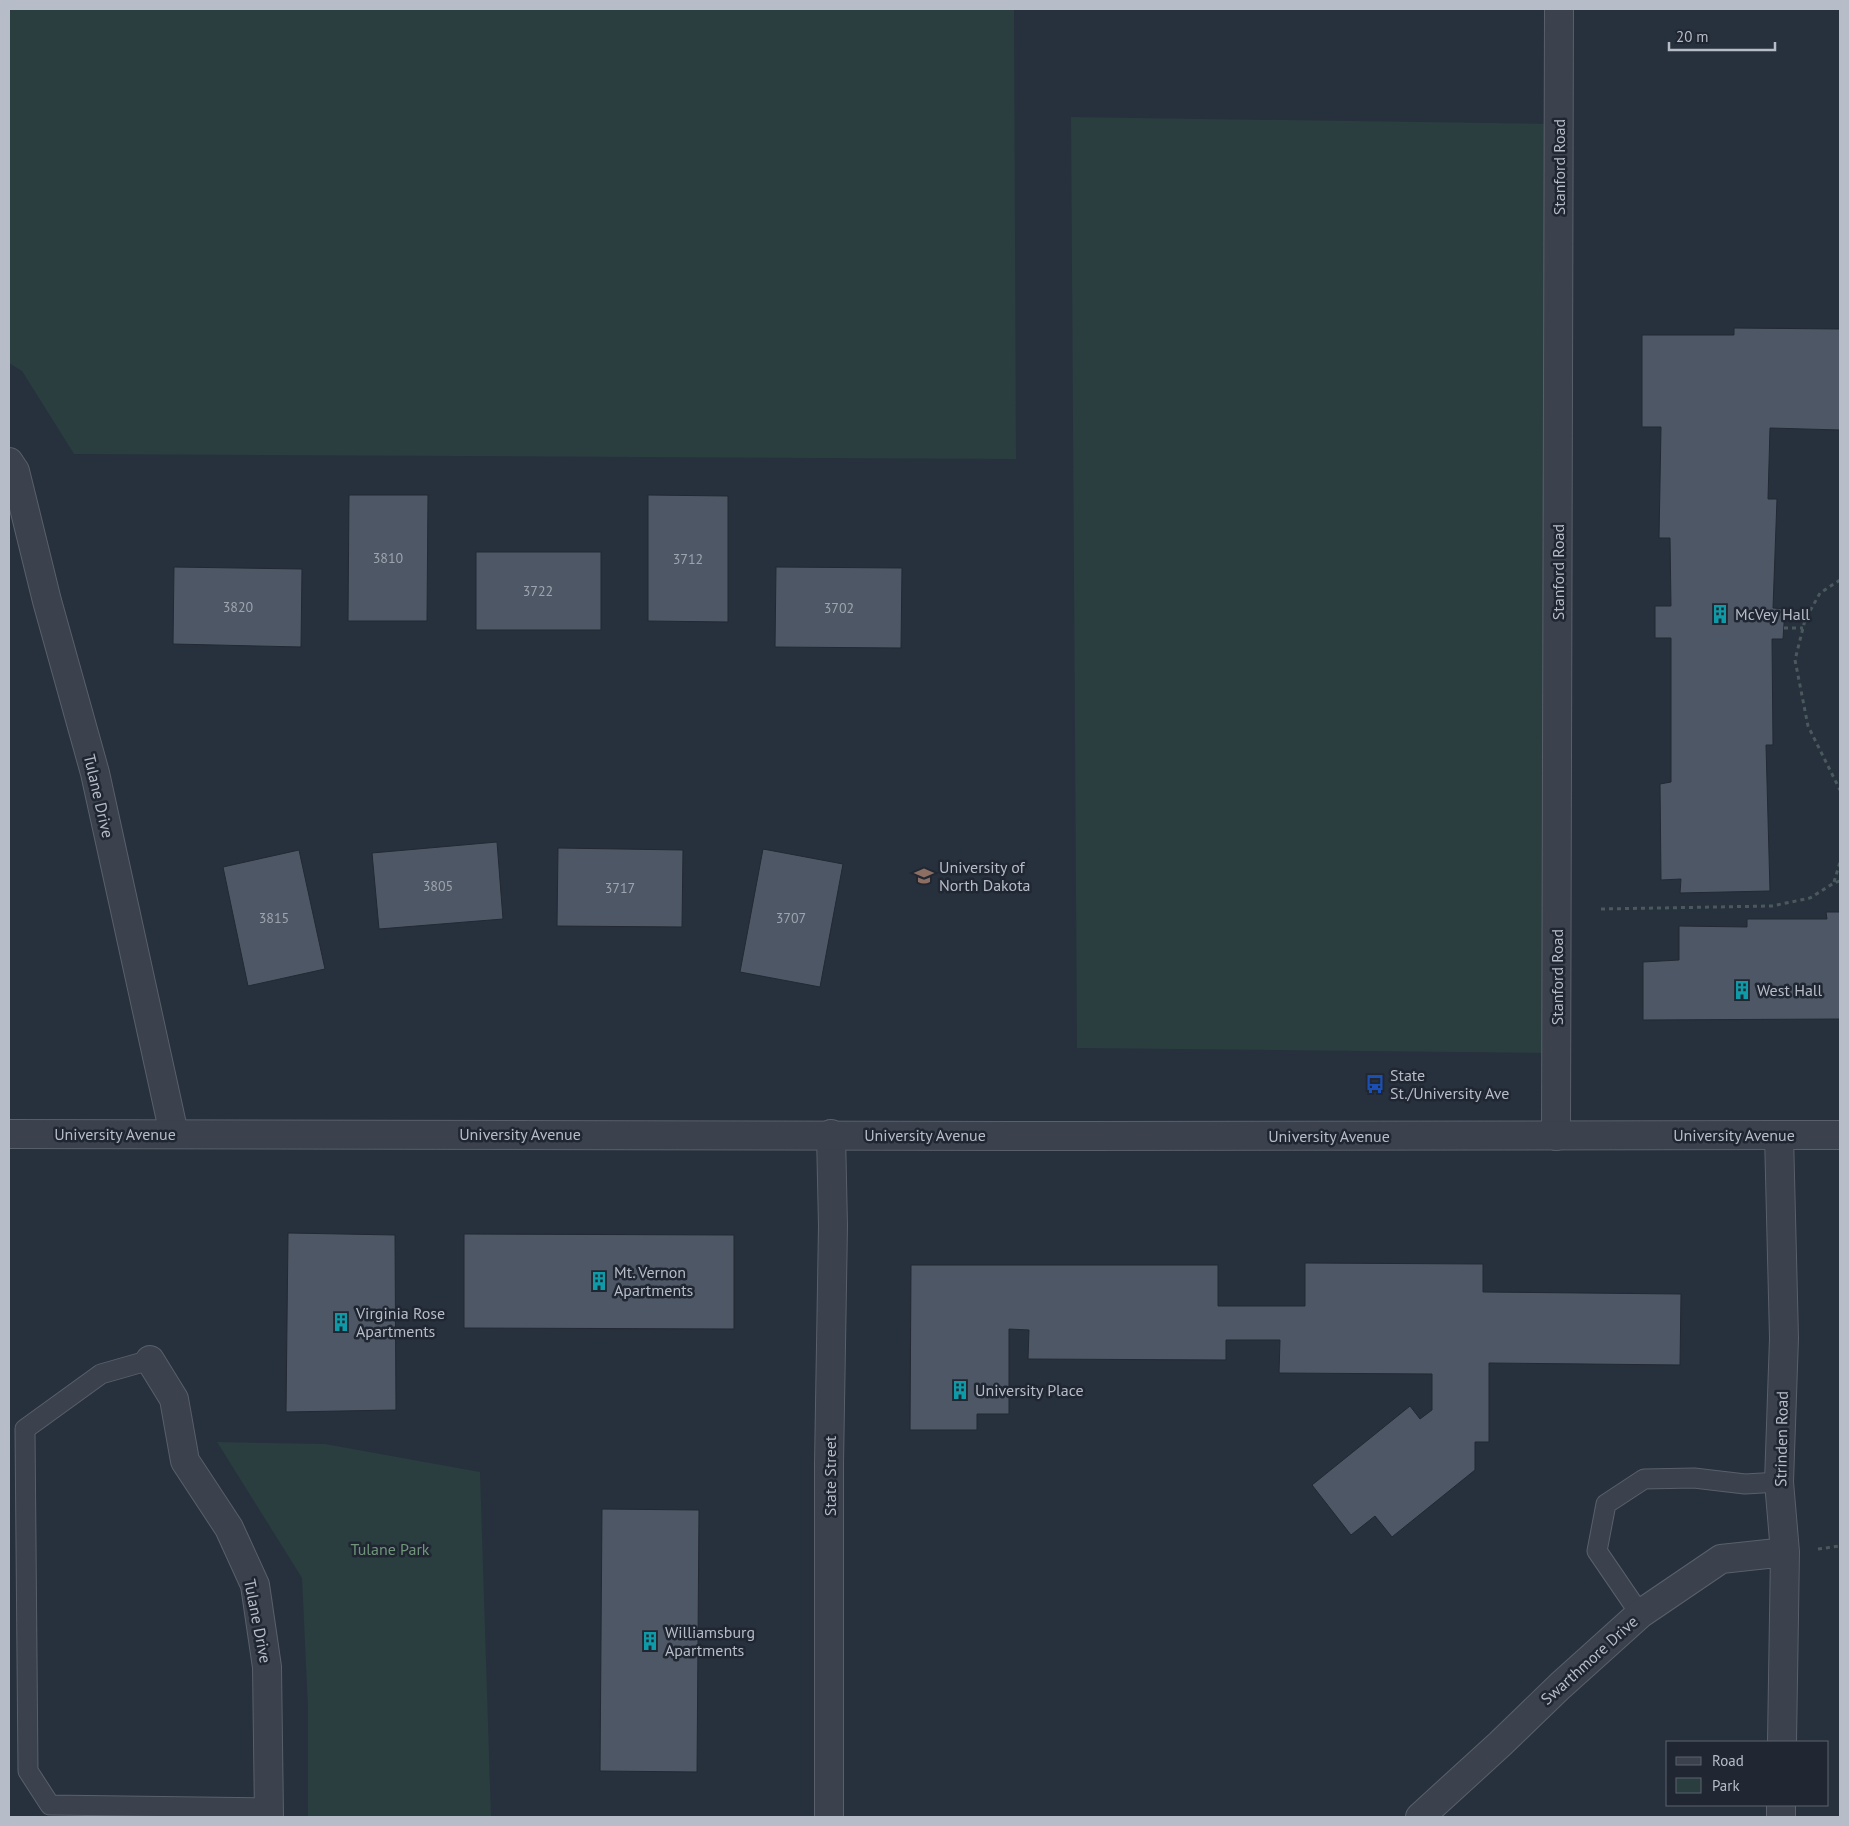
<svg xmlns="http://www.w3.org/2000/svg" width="1849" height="1826" font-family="'PT Sans',sans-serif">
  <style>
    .green { fill: #2a3d3f }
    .building { fill: #4e5765; stroke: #222934 }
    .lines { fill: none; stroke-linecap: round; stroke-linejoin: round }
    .service-casing { stroke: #59606b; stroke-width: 21 }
    .minor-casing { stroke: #59606b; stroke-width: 30 }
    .tertiary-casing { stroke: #59606b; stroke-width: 30 }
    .path { stroke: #49595d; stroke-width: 3; stroke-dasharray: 4 4; stroke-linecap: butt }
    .service { stroke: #3b424d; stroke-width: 19 }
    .minor { stroke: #3b424d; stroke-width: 28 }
    .tertiary { stroke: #3b424d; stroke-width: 28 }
    .labels { text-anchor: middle; stroke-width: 5; stroke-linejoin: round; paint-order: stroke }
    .number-label { font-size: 14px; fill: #9da4af }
    .street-label { font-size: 16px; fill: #b7bdc8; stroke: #202732 }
    .poi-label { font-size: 16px; fill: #b7bdc8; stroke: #202732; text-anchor: start }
    .park-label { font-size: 16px; fill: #71967b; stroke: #202732 }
  </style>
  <rect width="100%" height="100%" fill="#27303d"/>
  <!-- green -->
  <path class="green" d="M9 9H1014L1016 459 74 454 22 371 9 363Z
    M1071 117 1559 124 1556 1053 1077 1048Z
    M217 1442 325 1444 480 1472 491 1817H308V1709L302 1578Z"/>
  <!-- building -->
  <path class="building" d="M1734 328 1840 329V430L1770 428 1768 499H1777L1773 608 1785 609 1783 639H1772L1773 745H1766L1770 891 1680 893 1681 879 1661 880 1660 784 1671 782V638H1655V606H1671L1670 538H1659L1661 427H1642V335H1734Z
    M349 495H428L427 621H348Z
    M648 495 728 496V622L648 621Z
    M476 552H601V630H476Z
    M174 567 302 569 301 647 173 644Z
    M776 567 902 568 901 648 775 647Z
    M497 842 503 919 379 929 372 853Z
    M558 848 683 850 682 927 557 926Z
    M763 849 843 864 820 987 740 972Z
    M299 850 325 969 248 986 223 867Z
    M1826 912H1840V1019L1643 1020V962L1679 960V926L1747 927V919H1827Z
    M288 1233 395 1235 396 1410 286 1412Z
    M464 1234 734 1235V1329L464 1328Z
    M1305 1263 1483 1264V1292L1681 1294 1680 1365 1489 1363V1442H1475V1470L1392 1537 1375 1516 1351 1535 1312 1485 1410 1406 1420 1419 1432 1410V1374L1279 1373 1280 1340H1226V1360L1028 1359 1029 1330 1009 1329V1414H977V1430H910L911 1265H1218V1306H1305Z
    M602 1509 699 1510 697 1772 600 1771Z"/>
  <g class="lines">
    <!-- service casing -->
    <g class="service-casing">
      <path id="service" d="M150 1360 101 1374 25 1429 28 1771 50 1805 269 1808
        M1640 1614 1597 1551 1606 1504 1644 1479 1694 1478 1745 1484 1779 1482"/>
    </g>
    <!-- minor casing -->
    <g class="minor-casing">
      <path id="minor" d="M9 462 15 471 47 601 95 773 174 1134
        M1779 1135 1784 1338 1779 1482 1785 1552 1782 1742
        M1556 1136 1559 9
        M150 1360 174 1399 185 1461 229 1528 255 1585 267 1667 269 1817
        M829 1817V1464L833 1226 831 1134
        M1420 1817 1500 1744 1560 1686 1640 1614 1721 1559 1785 1552
        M1781 1817V1805"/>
    </g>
    <!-- tertiary casing -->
    <g class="tertiary-casing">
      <path id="tertiary" d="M9 1134 1078 1136 1840 1135"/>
    </g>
    <!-- path -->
    <path class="path" d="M1840 580 1820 593 1805 620 1795 660 1808 726 1840 790
      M1784 628H1803
      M1834 882 1840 862
      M1601 909 1772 906 1810 898 1834 883 1840 881
      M1818 1549 1840 1546"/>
    <!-- service -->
    <use href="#service" class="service"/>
    <!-- minor -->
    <use href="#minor" class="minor"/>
    <!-- tertiary -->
    <use href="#tertiary" class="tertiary"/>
  </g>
  <!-- icons -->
  <defs>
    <g id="building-bare" transform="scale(1.5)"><path d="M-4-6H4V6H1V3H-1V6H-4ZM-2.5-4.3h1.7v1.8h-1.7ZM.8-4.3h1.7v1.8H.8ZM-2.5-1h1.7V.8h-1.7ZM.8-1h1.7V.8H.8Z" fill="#0f9aa8" stroke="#202732" stroke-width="2.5" paint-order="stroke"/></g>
    <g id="university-bare" transform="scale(1.5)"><path d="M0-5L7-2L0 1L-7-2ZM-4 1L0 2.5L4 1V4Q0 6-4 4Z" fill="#8d6e63" stroke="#202732" stroke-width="2.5" paint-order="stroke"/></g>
    <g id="bus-bare" transform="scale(1.5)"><path d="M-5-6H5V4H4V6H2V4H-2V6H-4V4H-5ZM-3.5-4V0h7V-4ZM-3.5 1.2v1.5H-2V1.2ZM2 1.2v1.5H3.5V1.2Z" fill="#1a4fb4" stroke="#202732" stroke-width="2.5" paint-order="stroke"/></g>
  </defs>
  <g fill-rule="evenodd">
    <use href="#building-bare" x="1720" y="614"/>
    <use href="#university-bare" x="924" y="876"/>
    <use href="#building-bare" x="1742" y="990"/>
    <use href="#bus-bare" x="1375" y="1084"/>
    <use href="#building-bare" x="599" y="1281"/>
    <use href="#building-bare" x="341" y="1322"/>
    <use href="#building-bare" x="960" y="1390"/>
    <use href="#building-bare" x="650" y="1641"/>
  </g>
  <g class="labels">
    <!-- number labels -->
    <g class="number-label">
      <text x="388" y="563">3810</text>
      <text x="688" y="564">3712</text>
      <text x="538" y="596">3722</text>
      <text x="238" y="612">3820</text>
      <text x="839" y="613">3702</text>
      <text x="438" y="891">3805</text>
      <text x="620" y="893">3717</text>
      <text x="274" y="923">3815</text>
      <text x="791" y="923">3707</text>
    </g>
    <!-- street labels -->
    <g class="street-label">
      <text transform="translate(1559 167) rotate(-90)" y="6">Stanford Road</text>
      <text transform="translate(1558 572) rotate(-90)" y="6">Stanford Road</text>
      <text transform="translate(99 796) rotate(77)" y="6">Tulane Drive</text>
      <text transform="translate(1557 977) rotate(-90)" y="6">Stanford Road</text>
      <text x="115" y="1140">University Avenue</text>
      <text x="520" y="1140">University Avenue</text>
      <text x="925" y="1141">University Avenue</text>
      <text x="1734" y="1141">University Avenue</text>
      <text x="1329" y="1142">University Avenue</text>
      <text transform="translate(1781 1439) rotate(-89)" y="6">Strinden Road</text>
      <text transform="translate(830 1476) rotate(-90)" y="6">State Street</text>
      <text transform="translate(258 1621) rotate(79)" y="6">Tulane Drive</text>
      <text transform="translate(1589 1660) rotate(-42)" y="6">Swarthmore Drive</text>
    </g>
    <!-- poi labels -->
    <g class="poi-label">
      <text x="1735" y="620">McVey Hall</text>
      <text x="939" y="873">University of<tspan x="939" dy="18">North Dakota</tspan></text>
      <text x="1757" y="996">West Hall</text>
      <text x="1390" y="1081">State<tspan x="1390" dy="18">St./University Ave</tspan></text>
      <text x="614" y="1278">Mt. Vernon<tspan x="614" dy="18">Apartments</tspan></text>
      <text x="356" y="1319">Virginia Rose<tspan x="356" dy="18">Apartments</tspan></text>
      <text x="975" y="1396">University Place</text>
      <text x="665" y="1638">Williamsburg<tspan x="665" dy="18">Apartments</tspan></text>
    </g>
    <!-- park labels -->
    <g class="park-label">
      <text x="390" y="1555">Tulane Park</text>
    </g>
  </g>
  <!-- border -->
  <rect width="1849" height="1826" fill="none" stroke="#b7bdc8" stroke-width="20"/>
  <!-- legend -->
  <rect x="1666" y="1741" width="162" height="65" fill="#202732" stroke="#5c636e"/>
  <rect x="1676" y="1757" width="25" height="8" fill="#3b424d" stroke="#5c636e"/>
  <text x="1712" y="1766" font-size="15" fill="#b7bdc8">Road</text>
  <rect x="1676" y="1778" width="25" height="15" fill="#2a3d3f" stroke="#5c636e"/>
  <text x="1712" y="1791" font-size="15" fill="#b7bdc8">Park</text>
  <!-- scale -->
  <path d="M1669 42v8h106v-8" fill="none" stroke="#b7bdc8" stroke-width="2.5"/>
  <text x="1676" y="42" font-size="15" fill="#b7bdc8" stroke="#202732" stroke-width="4" paint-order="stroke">20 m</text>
</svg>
